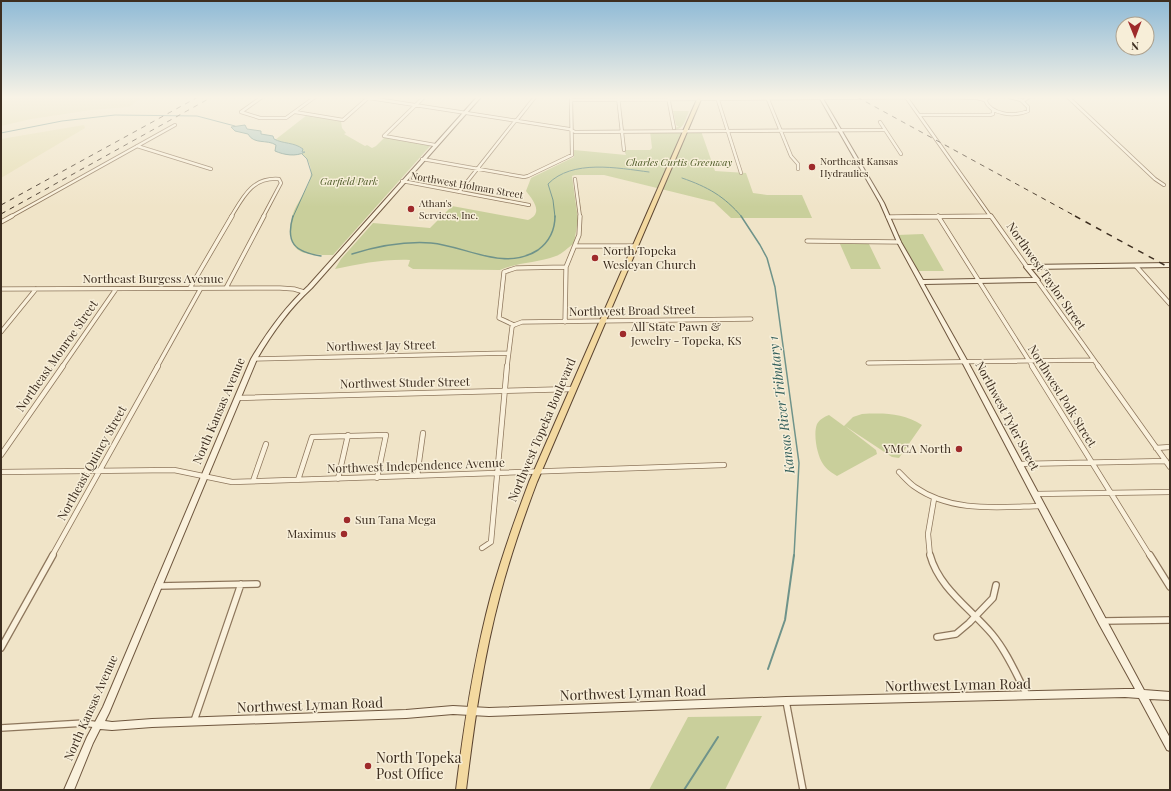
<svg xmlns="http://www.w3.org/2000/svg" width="1171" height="791" font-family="'Playfair Display',serif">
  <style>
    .farmland { fill: #e6deb5 }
    .green { fill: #c9cf9b }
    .water { fill: #a9c4bc; stroke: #6f938a }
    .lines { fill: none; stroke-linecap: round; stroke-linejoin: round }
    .stream-far2 { stroke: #6f938a; stroke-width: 1 }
    .stream-far1 { stroke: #6f938a; stroke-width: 1.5 }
    .stream { stroke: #6f938a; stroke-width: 2 }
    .street-far3-casing { stroke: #8d765c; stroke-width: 4 }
    .street-far2-casing { stroke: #8d765c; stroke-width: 5 }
    .street-far1-casing { stroke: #8d765c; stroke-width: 6 }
    .street-casing { stroke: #8d765c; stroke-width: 8 }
    .secondary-casing { stroke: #6f573f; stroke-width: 2 }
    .primary-casing { stroke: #5b4430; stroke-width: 2 }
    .street-far3 { stroke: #faf1dc; stroke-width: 2.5 }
    .street-far2 { stroke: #faf1dc; stroke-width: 3.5 }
    .street-far1 { stroke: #faf1dc; stroke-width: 4.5 }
    .street { stroke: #faf1dc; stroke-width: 5.5 }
    .secondary { fill: #faf1dc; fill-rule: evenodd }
    .primary { fill: #f3d9a0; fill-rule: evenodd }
    .rail-far1 { stroke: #3d2e20; stroke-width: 1; stroke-dasharray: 5 5; stroke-linecap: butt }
    .rail { stroke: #3d2e20; stroke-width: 1.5; stroke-dasharray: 6 6; stroke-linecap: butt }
    .poi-dot { fill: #9e2a2b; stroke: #f7eed8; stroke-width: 1.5 }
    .labels { text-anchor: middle; stroke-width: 3; stroke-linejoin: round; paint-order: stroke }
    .far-poi-label { font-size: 10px; fill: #3d2e20; stroke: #f7eed8; text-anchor: start }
    .far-park-label { font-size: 10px; font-style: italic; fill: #4d5a26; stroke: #f7eed8 }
    .far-street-label { font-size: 10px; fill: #3d2e20; stroke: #f7eed8 }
    .poi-label { font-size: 12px; fill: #3d2e20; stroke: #f7eed8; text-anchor: start }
    .street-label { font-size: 12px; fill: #3d2e20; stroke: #f7eed8 }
    .water-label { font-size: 13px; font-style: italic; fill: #2f5d5a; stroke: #f7eed8 }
    .near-street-label { font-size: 14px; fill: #3d2e20; stroke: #f7eed8 }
    .near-poi-label { font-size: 14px; fill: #3d2e20; stroke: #f7eed8; text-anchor: start }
  </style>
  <rect width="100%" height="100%" fill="#f0e4c8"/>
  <!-- farmland -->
  <path class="farmland" d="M1 97H142L129 107 91 110 31 119 1 126Z
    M84 125 85 128 1 178V139Z"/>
  <!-- green -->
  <path class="green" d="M673 111H689C685 120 684 130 673 130L672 128 679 127 676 125Z
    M307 115 341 121 342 128 346 133 344 134 365 146 367 145 372 148 376 146 385 137 431 145 333 255C325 255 305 255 300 251 293 247 292 242 291 235 290 228 291 218 294 211 301 195 320 176 306 158 299 150 286 146 276 142L275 140Z
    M650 131H701L715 171 746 173 753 193 767 195H802L812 218H731L714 202 604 175H575L572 176 578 220 574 243C569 247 562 254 556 256 538 263 518 262 500 270L413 269 408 266 410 260C383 259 361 264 335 269L341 259 373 223 430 228 452 206 528 220C544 213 533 200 526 191L531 178 574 157V150L626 155 624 150H650L652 148Z
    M923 234 944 271H917L897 235Z
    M840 244H869L881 269H851Z
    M862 414C885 413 903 413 922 425L899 458 892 457 845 426 876 450 877 454 837 476C832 473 826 469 823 464 817 455 813 434 817 424 820 419 824 417 829 415L844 426 853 417Z
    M762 716 725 790H649L688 717Z"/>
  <!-- water -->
  <path class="water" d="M245 125 247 129 261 131V134L273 136 274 139C283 144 294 142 303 149L302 152H305C296 157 284 155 275 151L276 145C267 139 254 145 248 134L235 131 231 127Z"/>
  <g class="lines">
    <!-- stream-far2 -->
    <path class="stream-far2" d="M1 133 62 121 115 115 197 116 235 126
      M682 178C708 187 724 196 742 217
      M293 217 312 175 307 159 302 154
      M555 217 553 200 548 184C572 159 618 168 649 172"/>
    <!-- stream-far1 -->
    <path class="stream-far1" d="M293 216C285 243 295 252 321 256
      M741 216 760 245 767 258 775 287 799 463 794 556
      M352 254C378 246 403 241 431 243 466 246 504 272 538 250 550 241 555 230 555 216"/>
    <!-- stream -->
    <path class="stream" d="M768 669 785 620 794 555
      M684 790 718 737"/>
    <!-- street-far3 casing -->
    <g class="street-far3-casing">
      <path id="street-far3" d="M363 97 569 129 575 132 884 130
        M618 97 624 150
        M668 97 674 128
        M717 97 741 173
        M767 97 791 156 798 164V169
        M906 97 991 217
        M1068 97 1155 179 1164 185
        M571 100 945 97 977 98 985 100
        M985 100C991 115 1014 117 1028 111V107L1021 100 1009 97
        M985 100 989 97
        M1023 101 1029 97
        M241 112 260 118H286L315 97
        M241 112 262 97
        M295 112 343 120 369 97
        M920 115H990L993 114V110
        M516 121 535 97
        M880 122 901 154
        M384 136 424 97
        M384 136 435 145
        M137 146 211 169
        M422 159 524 177 528 176 572 155 571 97
        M575 179 580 217
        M402 181 529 205
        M459 192 516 120
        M10 217 175 125
        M231 217C243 197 252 177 279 179L281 183 263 217
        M896 217 991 216"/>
    </g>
    <!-- street-far2 casing -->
    <g class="street-far2-casing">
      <path id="street-far2" d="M938 216 1033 367
        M991 216 1027 267
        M888 217 991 216
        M1 222 12 216
        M807 241 899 242
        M576 246H635
        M1136 266 1170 304
        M1037 280 1099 367
        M190 288 232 216
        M226 288 264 216
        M1 289 280 288 294 289 304 292
        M565 322 566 267 579 235 580 216
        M514 325 522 322 751 319
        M514 325 499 318 504 272 516 268 566 267
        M1 332 36 289
        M254 359 508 353
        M868 363 1094 360
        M62 367 116 289
        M157 367 201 288
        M507 367 512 327 514 325"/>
    </g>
    <!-- street-far1 casing -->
    <g class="street-far1-casing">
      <path id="street-far1" d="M1032 366 1150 556
        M1098 366 1170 467
        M238 398 573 389
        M1156 448 1170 447
        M1 455 63 366
        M1019 464 1166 461
        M1 472 174 470 232 482 724 465
        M899 472C904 477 909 483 915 487 952 513 998 507 1041 506
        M417 476 423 433
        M338 479 348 435
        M298 480 312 437 386 435 377 478
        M253 481 266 444
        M1035 494 1170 492
        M482 548 491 542 507 366
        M52 556 158 366
        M930 556 928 534 934 499"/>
    </g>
    <!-- street casing -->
    <g class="street-casing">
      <path id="street" d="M930 555C939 588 970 608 992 634 1007 652 1016 674 1027 695
        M1150 555 1170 587
        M158 586 257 584
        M1103 621 1170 620
        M937 637 956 634 969 623 993 598 996 585
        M1 648 53 555
        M786 701 803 790
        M194 721 241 584
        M1 728 85 723 98 725"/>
    </g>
    <!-- secondary casing -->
    <g class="secondary-casing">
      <path id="secondary" d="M477 97H481L312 288C289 309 272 333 257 359L109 713 105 721 112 722 152 719 406 710 453 706 489 708 786 697 1125 689H1135L1099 624 962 362 897 242 880 203 819 97H822L884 203 901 242 923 280 1033 278 1024 267 1027 265 1170 263V267L1031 269 1040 280 1037 282 924 284 968 362 1144 690 1170 692V700L1149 699 1170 738V751L1167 750 1139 698 1125 697 786 705 489 716 453 714 406 718 152 727 112 730 100 729 93 743 74 790H64L87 737 103 707 251 359C267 332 285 307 308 286Z"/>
    </g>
    <!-- primary casing -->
    <g class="primary-casing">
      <path id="primary" d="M698 97H702L537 482C523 519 510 557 500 595 483 659 474 724 466 790H456C464 724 474 659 491 595 502 556 515 519 529 482Z"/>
    </g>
    <!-- street-far3 -->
    <use href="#street-far3" class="street-far3"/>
    <!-- street-far2 -->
    <use href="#street-far2" class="street-far2"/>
    <!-- street-far1 -->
    <use href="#street-far1" class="street-far1"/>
    <!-- street -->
    <use href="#street" class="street"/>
    <!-- secondary -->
    <use href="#secondary" class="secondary"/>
    <!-- primary -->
    <use href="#primary" class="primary"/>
    <!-- rail-far1 -->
    <path class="rail-far1" d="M857 97 1077 217
      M1 205 198 97
      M1 214 212 97"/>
    <!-- rail -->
    <path class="rail" d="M1075 216 1170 268"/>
  </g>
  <!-- sky -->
  <linearGradient id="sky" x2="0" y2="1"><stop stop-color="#8fbad6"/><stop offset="0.47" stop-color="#f8f3e6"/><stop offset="1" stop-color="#f8f3e6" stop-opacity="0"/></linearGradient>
  <rect width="1171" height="207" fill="url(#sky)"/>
  <!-- markers -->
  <g class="poi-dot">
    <circle cx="812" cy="167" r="4"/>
    <circle cx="411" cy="209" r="4"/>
    <circle cx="595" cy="258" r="4"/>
    <circle cx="623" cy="334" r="4"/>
    <circle cx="959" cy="449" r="4"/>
    <circle cx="347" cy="520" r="4"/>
    <circle cx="344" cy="534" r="4"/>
    <circle cx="368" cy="766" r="4"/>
  </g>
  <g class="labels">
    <!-- far-poi labels -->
    <g class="far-poi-label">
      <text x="820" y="165">Northeast Kansas<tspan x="820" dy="12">Hydraulics</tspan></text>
      <text x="419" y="207">Athan's<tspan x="419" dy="12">Services, Inc.</tspan></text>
    </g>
    <!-- far-park labels -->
    <g class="far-park-label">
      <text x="679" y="166">Charles Curtis Greenway</text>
      <text x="349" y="185">Garfield Park</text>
    </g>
    <!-- far-street labels -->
    <g class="far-street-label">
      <text transform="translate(467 185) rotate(10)" y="4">Northwest Holman Street</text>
    </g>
    <!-- poi labels -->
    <g class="poi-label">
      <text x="603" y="255">North Topeka<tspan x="603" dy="14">Wesleyan Church</tspan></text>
      <text x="631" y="331">All State Pawn &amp;<tspan x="631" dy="14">Jewelry - Topeka, KS</tspan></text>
      <text x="951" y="453" text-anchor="end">YMCA North</text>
      <text x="355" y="524">Sun Tana Mega</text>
      <text x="336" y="538" text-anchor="end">Maximus</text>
    </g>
    <!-- street labels -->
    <g class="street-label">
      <text transform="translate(1046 276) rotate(55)" y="4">Northwest Taylor Street</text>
      <text x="153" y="283">Northeast Burgess Avenue</text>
      <text transform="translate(632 311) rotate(-1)" y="4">Northwest Broad Street</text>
      <text transform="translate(381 346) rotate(-1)" y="4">Northwest Jay Street</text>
      <text transform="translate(57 356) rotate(-55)" y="4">Northeast Monroe Street</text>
      <text transform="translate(405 383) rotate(-1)" y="4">Northwest Studer Street</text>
      <text transform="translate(1062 396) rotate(58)" y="4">Northwest Polk Street</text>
      <text transform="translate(219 411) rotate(-67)" y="4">North Kansas Avenue</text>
      <text transform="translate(1007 416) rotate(62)" y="4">Northwest Tyler Street</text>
      <text transform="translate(542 430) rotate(-67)" y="4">Northwest Topeka Boulevard</text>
      <text transform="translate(92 463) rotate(-61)" y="4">Northeast Quincy Street</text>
      <text transform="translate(416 466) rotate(-2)" y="4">Northwest Independence Avenue</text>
      <text transform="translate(91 708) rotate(-66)" y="4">North Kansas Avenue</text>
    </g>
    <!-- water labels -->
    <g class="water-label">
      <text transform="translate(781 405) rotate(-97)" y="5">Kansas River Tributary 1</text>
    </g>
    <!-- near-street labels -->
    <g class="near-street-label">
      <text transform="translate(958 685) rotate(-1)" y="5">Northwest Lyman Road</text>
      <text transform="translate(633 693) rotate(-2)" y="5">Northwest Lyman Road</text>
      <text transform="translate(310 705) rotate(-2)" y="5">Northwest Lyman Road</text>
    </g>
    <!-- near-poi labels -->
    <g class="near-poi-label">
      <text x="376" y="763">North Topeka<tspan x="376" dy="16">Post Office</tspan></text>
    </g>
  </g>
  <!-- border -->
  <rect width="1171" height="791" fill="none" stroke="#3d2e20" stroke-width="4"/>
  <!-- north arrow -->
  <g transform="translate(1135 36) rotate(179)"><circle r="19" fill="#f7eed8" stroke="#ada18e"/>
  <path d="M0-3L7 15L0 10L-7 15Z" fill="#9e2a2b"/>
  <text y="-6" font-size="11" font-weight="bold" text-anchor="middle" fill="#3d2e20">N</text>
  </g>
</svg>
